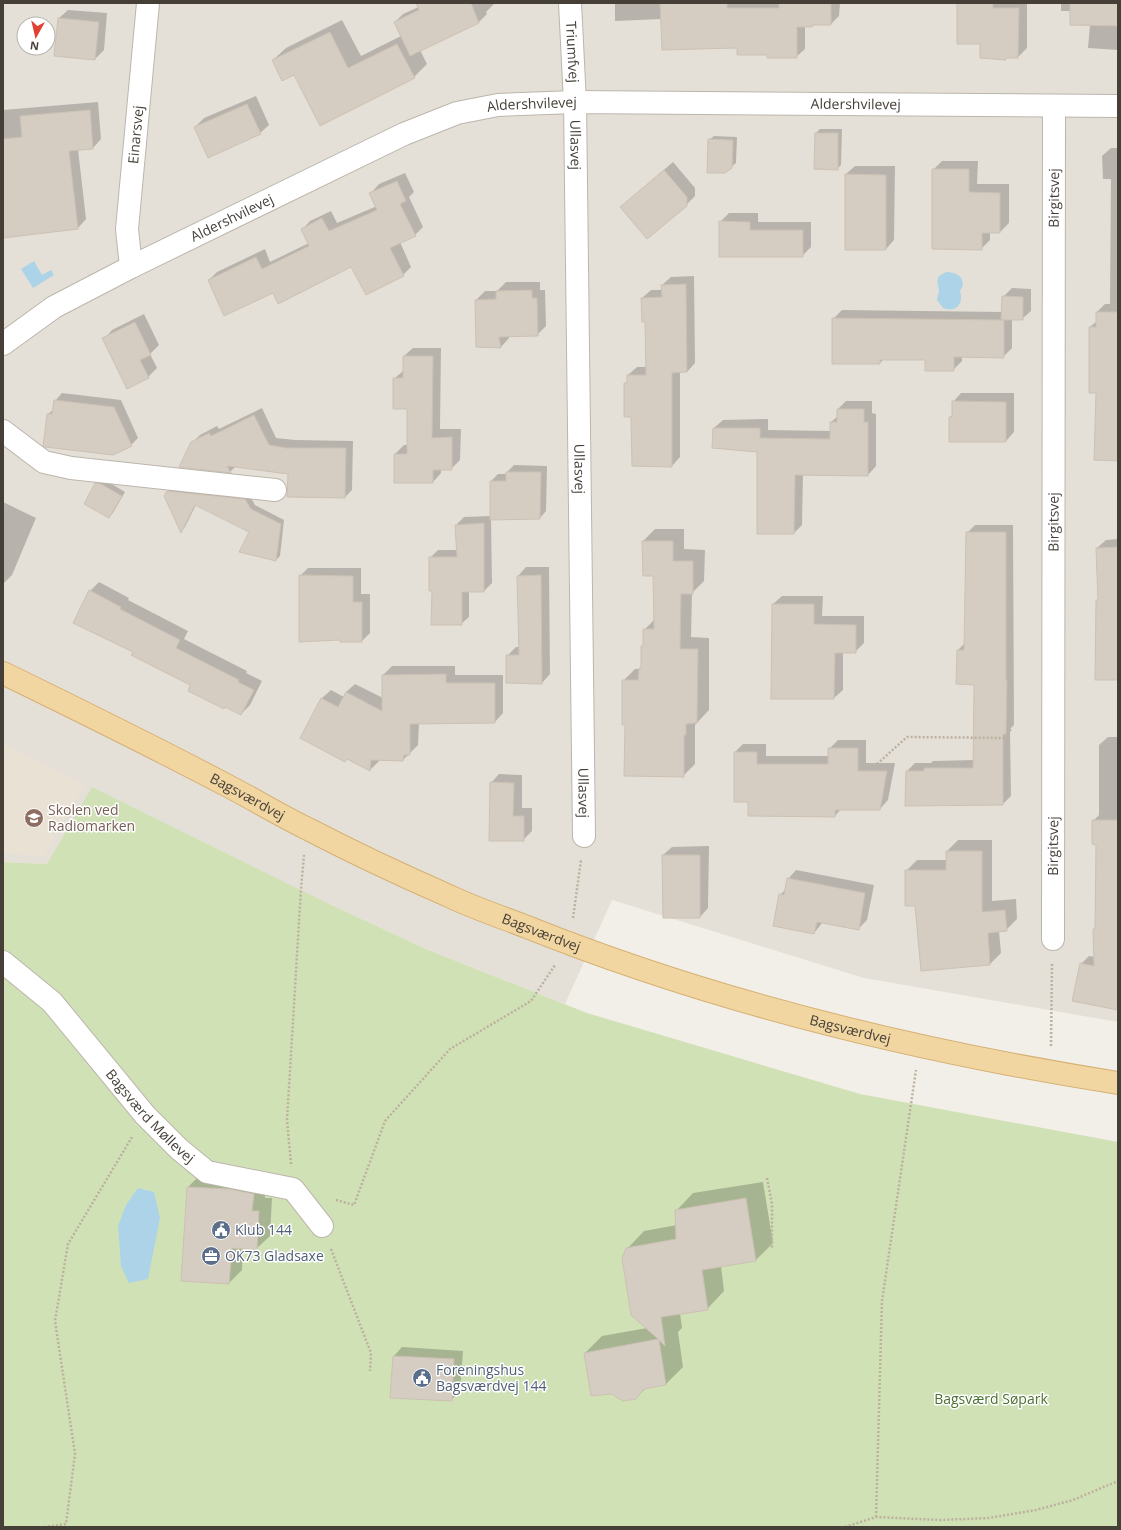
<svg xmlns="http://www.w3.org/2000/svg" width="1121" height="1530" font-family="'Open Sans',sans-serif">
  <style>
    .residential { fill: #e5e0d7; fill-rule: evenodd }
    .education { fill: #e9e2d4 }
    .green { fill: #d1e1b6 }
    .water { fill: #acd3e7 }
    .shadow { fill: #0003 }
    .building { fill: #d5ccc2; stroke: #ccc1b3 }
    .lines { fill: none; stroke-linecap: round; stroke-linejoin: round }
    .minor-casing { stroke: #bcb5ac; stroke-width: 24 }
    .major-casing { stroke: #d5b174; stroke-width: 24 }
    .path { stroke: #bcb09f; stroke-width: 2.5; stroke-dasharray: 2 2; stroke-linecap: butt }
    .minor { stroke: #fff; stroke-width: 22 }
    .major { stroke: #f2d6a2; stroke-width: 22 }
    .labels { text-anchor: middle; stroke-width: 3; stroke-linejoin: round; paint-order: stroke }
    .street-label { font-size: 14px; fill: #453f38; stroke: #fff }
    .education-label { font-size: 14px; fill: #785e54; stroke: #fff; text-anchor: start }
    .service-label { font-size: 14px; fill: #4e5e75; stroke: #fff; text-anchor: start }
    .park-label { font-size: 14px; fill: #4d6f32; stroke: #fff }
  </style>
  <rect width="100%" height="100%" fill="#f2eee8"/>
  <!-- residential -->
  <path class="residential" d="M3 3H1118V1022L864 978 612 900 565 1004 426 949 327 903 47 864 3 862ZM24 24H48V48H24Z"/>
  <!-- education -->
  <path class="education" d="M3 743 85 784 44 856 3 853Z"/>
  <!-- green -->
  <path class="green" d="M92 787 327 903 426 949 587 1013 860 1094 1118 1142V1527H3V862L47 864Z"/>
  <!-- water -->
  <path class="water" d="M34 261 42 275 51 270 54 275 33 288 21 269Z
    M947 272C957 272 968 279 960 291 964 304 956 313 943 308L937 300C937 297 939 293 939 290 937 281 935 276 947 272Z
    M138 1188 154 1192 160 1218 148 1279 129 1283 121 1266 118 1226 126 1205Z"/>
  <!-- shadow -->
  <path class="shadow" d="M423 3H495L486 12 487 14 479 22 420 50 427 64 414 77 295 74 273 60 286 48 342 20 361 56 401 36 395 22 403 14 421 6Z
    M615 3H840L839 16 831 24H814L812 26H805V49L796 57 768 54 738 47 662 19 615 21Z
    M958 3H1027V48L1018 57H1007L1006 59 981 43Z
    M1061 3H1118V50L1088 48 1090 25 1071 11H1061Z
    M68 10 107 13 104 50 95 59 59 18Z
    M256 96 269 125 260 133 195 127 204 118Z
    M98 102 101 139 93 148 78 149 86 219 78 228 3 206V110Z
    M820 129H842L841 165 837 169 816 133Z
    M714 136 737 137 736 163 731 167 709 140Z
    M1111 148H1118V460L1097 392 1090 327 1097 321V312L1105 304H1110L1111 179H1103L1102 156Z
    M942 161H978L977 184H1009V223L1000 232H990V240L981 249 933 170Z
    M673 162 695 188V196L686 205 621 207Z
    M855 166H895L894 240 886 249 846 174Z
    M405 173 414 192 409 197 423 227 415 235 400 242 411 267 403 275 351 266 273 292 209 280 217 272 265 249 270 262 309 243 302 230 310 221 331 211 337 223 377 206 371 193 379 184Z
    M729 213H758V222H811V247L802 256 720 222Z
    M694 276 695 363 687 372H680V457L672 466 633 465 632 416 625 384 628 380V375L637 367H647L646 321 642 298 651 290H662V285L671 277Z
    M506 282H540V290H545L546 326 537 335H509V338L501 347 477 346 476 300 485 291H497Z
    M1012 288 1031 289V311L1022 319H1012V348L1003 357 962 356V361L953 370 926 359H884L880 363 833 319 842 310 1003 312V297Z
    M144 314 159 345 150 354 157 368 148 377 104 339 112 330Z
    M413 348H441L440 429H461L460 460 451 469H441V473L433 482 395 454 404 445H408V408L394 379 404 370V356Z
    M62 393 121 400 138 438 131 445 48 414 54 409 55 401Z
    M961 393H1014V432L1006 441 950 417 953 415V402Z
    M846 401H872V413L876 414V466L868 475 803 474 802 525 794 533 758 452 714 428 723 420 768 419V430L831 431V422L838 416V409Z
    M262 408 276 438 295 440 353 441 352 490 345 497 289 474 236 466 230 472 180 466 192 443 200 435 217 426 219 429Z
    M514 465 547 466 546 511 540 518 491 519 492 583 484 591H469V617L461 624 433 590 430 558 438 550H458L456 525 464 517 491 516V481L498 474H507V472Z
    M101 480H105L125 492 113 513 109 517 96 484Z
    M172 487 250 496 255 505 284 520 280 556 276 560 251 531 196 505 185 527 181 531 168 492Z
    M3 502 36 518 12 575 4 583 3 582Z
    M975 525H1013L1014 725 1010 729 1011 796 1003 804 907 771 915 763H931L933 761 974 760 975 684 958 650 965 643 967 533Z
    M655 529H684V549L705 550 704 581 692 593 691 637 709 638V710L695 725V764L683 776 626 724 623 681 635 669H639L642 666V646L644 644V630L654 620V575L643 541Z
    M1118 539V679L1097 601 1099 598 1097 548 1106 540Z
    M526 567H549L550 674 542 683 507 656 516 647H520L518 576Z
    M308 568H361V594H370V633L362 641 300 576Z
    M99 582 129 598 128 600 188 631 184 639 247 671 246 673 262 681 250 705 241 714 134 651 90 591Z
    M782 596H823L822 616H864V643L855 652H843V690L834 698 773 604Z
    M392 666H455V675H503V713L495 722 419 723 418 745 403 760 379 759V761L370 770 348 758 301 738 322 698 331 690 344 697 346 692 355 684 383 698V675Z
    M1108 737H1118V1009L1081 964 1089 956 1095 957 1097 844 1093 821 1099 815V745Z
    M838 740H866V763H895L888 800 880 809H841L835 816 749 801 735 752 743 744H766V756H829V749Z
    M499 774 522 775V808H532V831L523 840 491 783Z
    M958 840H992V901L1016 899 1017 919 1006 930 999 931 1001 953 990 964 921 970 915 905 906 871 917 860H947V851Z
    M709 846 708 908 700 917 663 855 672 847Z
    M796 870 874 885 867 920 859 928 823 922 814 933 780 895 786 889 788 879Z
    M201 1174 266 1181 265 1198H272L270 1236 256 1249 243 1248 242 1270 229 1283 182 1280 188 1187Z
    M763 1182 773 1243 756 1260 721 1266 724 1291 707 1309 680 1313 682 1328 678 1332 683 1367 666 1384 646 1388 635 1398 585 1353 602 1336 647 1328 627 1249 644 1231 677 1225 676 1211 693 1193Z
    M402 1347 463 1351 460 1391 451 1400 394 1356Z"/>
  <!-- building -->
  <path class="building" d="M416 3H471L479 23 410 56 394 22 419 10Z
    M660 3H727V8H779V3H831V25H813L812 27H797V58H767V55H737V48L662 50Z
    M957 3H993V8H1019L1018 58H1006V60L980 58V44H957Z
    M1070 3H1118V26L1070 25Z
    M58 18 99 22 95 60 54 56Z
    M330 32 348 68 397 44 415 78 320 126 294 75 282 81 272 60Z
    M247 104 261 134 208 158 194 127Z
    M90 110 93 149 69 151 78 229 3 238V139L22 137 20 116Z
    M815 133H838V170L814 169Z
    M708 139 733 140 732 168 725 173H707Z
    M932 169H969V192L1000 193V233H982V250L932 249Z
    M664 170 687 197V206L647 239 620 207Z
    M845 174 886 175V250H845Z
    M397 181 406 201 400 204 416 236 390 248 404 276 366 295 351 267 278 304 273 293 224 316 208 280 256 257 262 269 309 246 301 229 322 218 329 231 377 210 369 193Z
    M719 221 750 222V230H803V257H719Z
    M686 284 687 372 672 373V467L632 466 631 417H624V383H627V375H646L645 322H642L641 298 662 297 661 285Z
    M532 290V298H537L538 336 499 337 501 348 476 347 475 300 496 299V291Z
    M1002 296 1023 297V320H1001Z
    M1096 312H1118V461L1094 460 1096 393H1089V327H1096Z
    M832 318 1004 320V358L954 357V371H925V360H880V364H832Z
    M135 322 151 355 140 360 149 378 127 389 102 338Z
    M403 356H433L432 438 452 437V470H433V483H394V454H407V409H393V378H403Z
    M54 400 114 407 132 446 113 455 45 447 43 446 47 414H52Z
    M952 401 1006 402V442H949V417H952Z
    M837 409H864V422H868V476L795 475 794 534H757V452L712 448 713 428H760V438L830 439V422H837Z
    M254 415 269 445 287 448H346L345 498 287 497 288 474 227 466 231 473 179 467 191 442 209 433 211 436Z
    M506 472H541L540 519 490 520V481H506Z
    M95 483 101 484 122 496 109 518 84 504Z
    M167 491 245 499 251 509 281 524 276 561 239 552 249 532 195 505 181 533 164 496Z
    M484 523V592H462V625H431L432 591H429V557H457L455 525Z
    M966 532H1006V680H1007L1006 734H1003V805L905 806 906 771H924V768H973L974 685 956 684 957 650H964Z
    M642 541H673V561H693V594H681L680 649H698L697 723 686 724V735H684V777L624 776 625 725H622V680H638L639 668H641V646H643V629H654L653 576H643Z
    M1118 547V680H1095L1096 600H1098L1096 548Z
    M299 575 353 576V602H362V642H340V640L299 642Z
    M541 575 542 684 506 683V655H519L517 576Z
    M89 590 121 607 120 609 180 640 176 648 239 680 238 682 254 690 241 715 225 707 224 709 188 691 190 685 131 655 133 652 73 623Z
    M772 604H814V624L856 625V653H835L834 699H771Z
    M446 674V683H495V723L410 724V755H404L403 761 371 760 370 771 347 759 345 762 300 738 321 698 338 707 346 692 382 711V675Z
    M828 748H858V771H887L880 810H835V817L748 816V802H734V752H757V764H828Z
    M490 782 514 783 513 816H524V841H489Z
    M1092 820H1118V1010L1072 1001 1080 963 1094 966 1093 929H1095L1096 845 1092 844Z
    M946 851H982V912L1005 910 1007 931 988 933 990 965 921 971 915 906H905V870H946Z
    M662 855H700V918H663Z
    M787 878 865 893 859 930 817 922 814 934 773 926 779 894 784 895Z
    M187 1187 230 1189 254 1194 252 1211H259L257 1250 232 1248 229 1284 181 1281Z
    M746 1198 756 1261 702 1270 708 1310 661 1317 665 1346 659 1340 666 1385 644 1389 636 1399 623 1401 611 1394 591 1396 584 1353 658 1339 631 1315 622 1258 626 1248 676 1239 675 1210Z
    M393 1356 454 1359 452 1401 390 1398Z"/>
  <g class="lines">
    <!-- minor casing -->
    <g class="minor-casing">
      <g id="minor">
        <path id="s1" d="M570 3 575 102 584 836"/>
        <path id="s2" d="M131 267 127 229 148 3"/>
        <path id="s3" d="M3 344 54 307 131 267 404 134 457 113 498 105 575 102 1118 106"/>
        <path d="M3 431 44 462 71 468 275 490"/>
        <path id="s4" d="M1053 939 1054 106"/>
        <path id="s5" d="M3 962 52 1002 145 1115 179 1149 207 1172 293 1189 322 1226"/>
      </g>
    </g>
    <!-- major casing -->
    <g class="major-casing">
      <g id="major">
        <path id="s6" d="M3 673C79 710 154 747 228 786 255 800 281 816 308 829 354 853 401 875 449 896 474 908 501 917 527 927 717 1003 916 1051 1118 1083"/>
      </g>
    </g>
    <!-- path -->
    <path class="path" d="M877 764 907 737 1007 738 1011 728
      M573 918 581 860
      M1051 1046 1052 963
      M291 1164 287 1120 301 889 304 855
      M767 1178 772 1204V1249
      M336 1200 354 1205 385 1121 450 1049 531 1001 555 965
      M331 1249 371 1353 370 1371
      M876 1517 882 1301 916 1070
      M44 1527 66 1524 75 1454 55 1321 68 1244 132 1137
      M845 1527 876 1517 940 1520 989 1518 1036 1510 1073 1500 1118 1481"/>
    <!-- minor -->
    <use href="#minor" class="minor"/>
    <!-- major -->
    <use href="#major" class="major"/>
  </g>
  <!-- icons -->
  <defs>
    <g id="school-disc" transform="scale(1)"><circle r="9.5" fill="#8d6e63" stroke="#fff"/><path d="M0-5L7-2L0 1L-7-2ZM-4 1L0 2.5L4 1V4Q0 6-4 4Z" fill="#fff"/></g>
    <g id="civic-disc" transform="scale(1)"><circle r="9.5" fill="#5c6f8a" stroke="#fff"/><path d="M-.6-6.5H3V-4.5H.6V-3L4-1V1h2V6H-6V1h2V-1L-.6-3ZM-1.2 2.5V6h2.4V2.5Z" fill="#fff"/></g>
    <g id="office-disc" transform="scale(1)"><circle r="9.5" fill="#5c6f8a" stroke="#fff"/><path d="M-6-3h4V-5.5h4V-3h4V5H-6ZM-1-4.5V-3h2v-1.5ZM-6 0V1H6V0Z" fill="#fff"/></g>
  </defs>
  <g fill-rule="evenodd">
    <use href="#school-disc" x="34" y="818"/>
    <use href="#civic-disc" x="221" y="1230"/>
    <use href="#office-disc" x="211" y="1256"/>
    <use href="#civic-disc" x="422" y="1378"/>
  </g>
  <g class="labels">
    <!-- street labels -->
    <g class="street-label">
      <text dy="5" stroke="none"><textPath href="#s1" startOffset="49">Triumfvej</textPath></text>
      <text dy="5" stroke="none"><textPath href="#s3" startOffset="910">Aldershvilevej</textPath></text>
      <text dy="5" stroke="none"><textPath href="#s3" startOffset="586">Aldershvilevej</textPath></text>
      <text dy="5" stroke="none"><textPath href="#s2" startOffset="133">Einarsvej</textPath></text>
      <text dy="5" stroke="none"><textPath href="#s1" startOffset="142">Ullasvej</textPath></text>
      <text dy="5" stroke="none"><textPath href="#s4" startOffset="741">Birgitsvej</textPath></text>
      <text dy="5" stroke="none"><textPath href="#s3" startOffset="262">Aldershvilevej</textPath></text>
      <text dy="5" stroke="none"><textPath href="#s1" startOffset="466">Ullasvej</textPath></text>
      <text dy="5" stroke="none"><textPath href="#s4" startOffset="417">Birgitsvej</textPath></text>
      <text dy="5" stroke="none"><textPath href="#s1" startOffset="790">Ullasvej</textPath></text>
      <text dy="5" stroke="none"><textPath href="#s6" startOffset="274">Bagsværdvej</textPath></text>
      <text dy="5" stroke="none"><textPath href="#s4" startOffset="93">Birgitsvej</textPath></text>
      <text dy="5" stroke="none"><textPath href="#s6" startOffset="598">Bagsværdvej</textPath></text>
      <text dy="5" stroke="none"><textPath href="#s6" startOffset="922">Bagsværdvej</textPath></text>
      <text dy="5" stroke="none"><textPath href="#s5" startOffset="214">Bagsværd Møllevej</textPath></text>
    </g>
    <!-- education labels -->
    <g class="education-label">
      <text x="48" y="815">Skolen ved<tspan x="48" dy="16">Radiomarken</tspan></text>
    </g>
    <!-- service labels -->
    <g class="service-label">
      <text x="235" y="1235">Klub 144</text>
      <text x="225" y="1261">OK73 Gladsaxe</text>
      <text x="436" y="1375">Foreningshus<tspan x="436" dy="16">Bagsværdvej 144</tspan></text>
    </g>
    <!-- park labels -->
    <g class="park-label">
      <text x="991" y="1404">Bagsværd Søpark</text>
    </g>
  </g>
  <!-- border -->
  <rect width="1121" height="1530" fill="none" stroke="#453f38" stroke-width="8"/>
  <!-- north arrow -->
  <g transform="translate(36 36) rotate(188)"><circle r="19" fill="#ffffff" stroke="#b5b2af"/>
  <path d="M0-3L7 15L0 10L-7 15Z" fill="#df4132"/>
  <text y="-6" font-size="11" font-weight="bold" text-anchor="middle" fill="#453f38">N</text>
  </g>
</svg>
